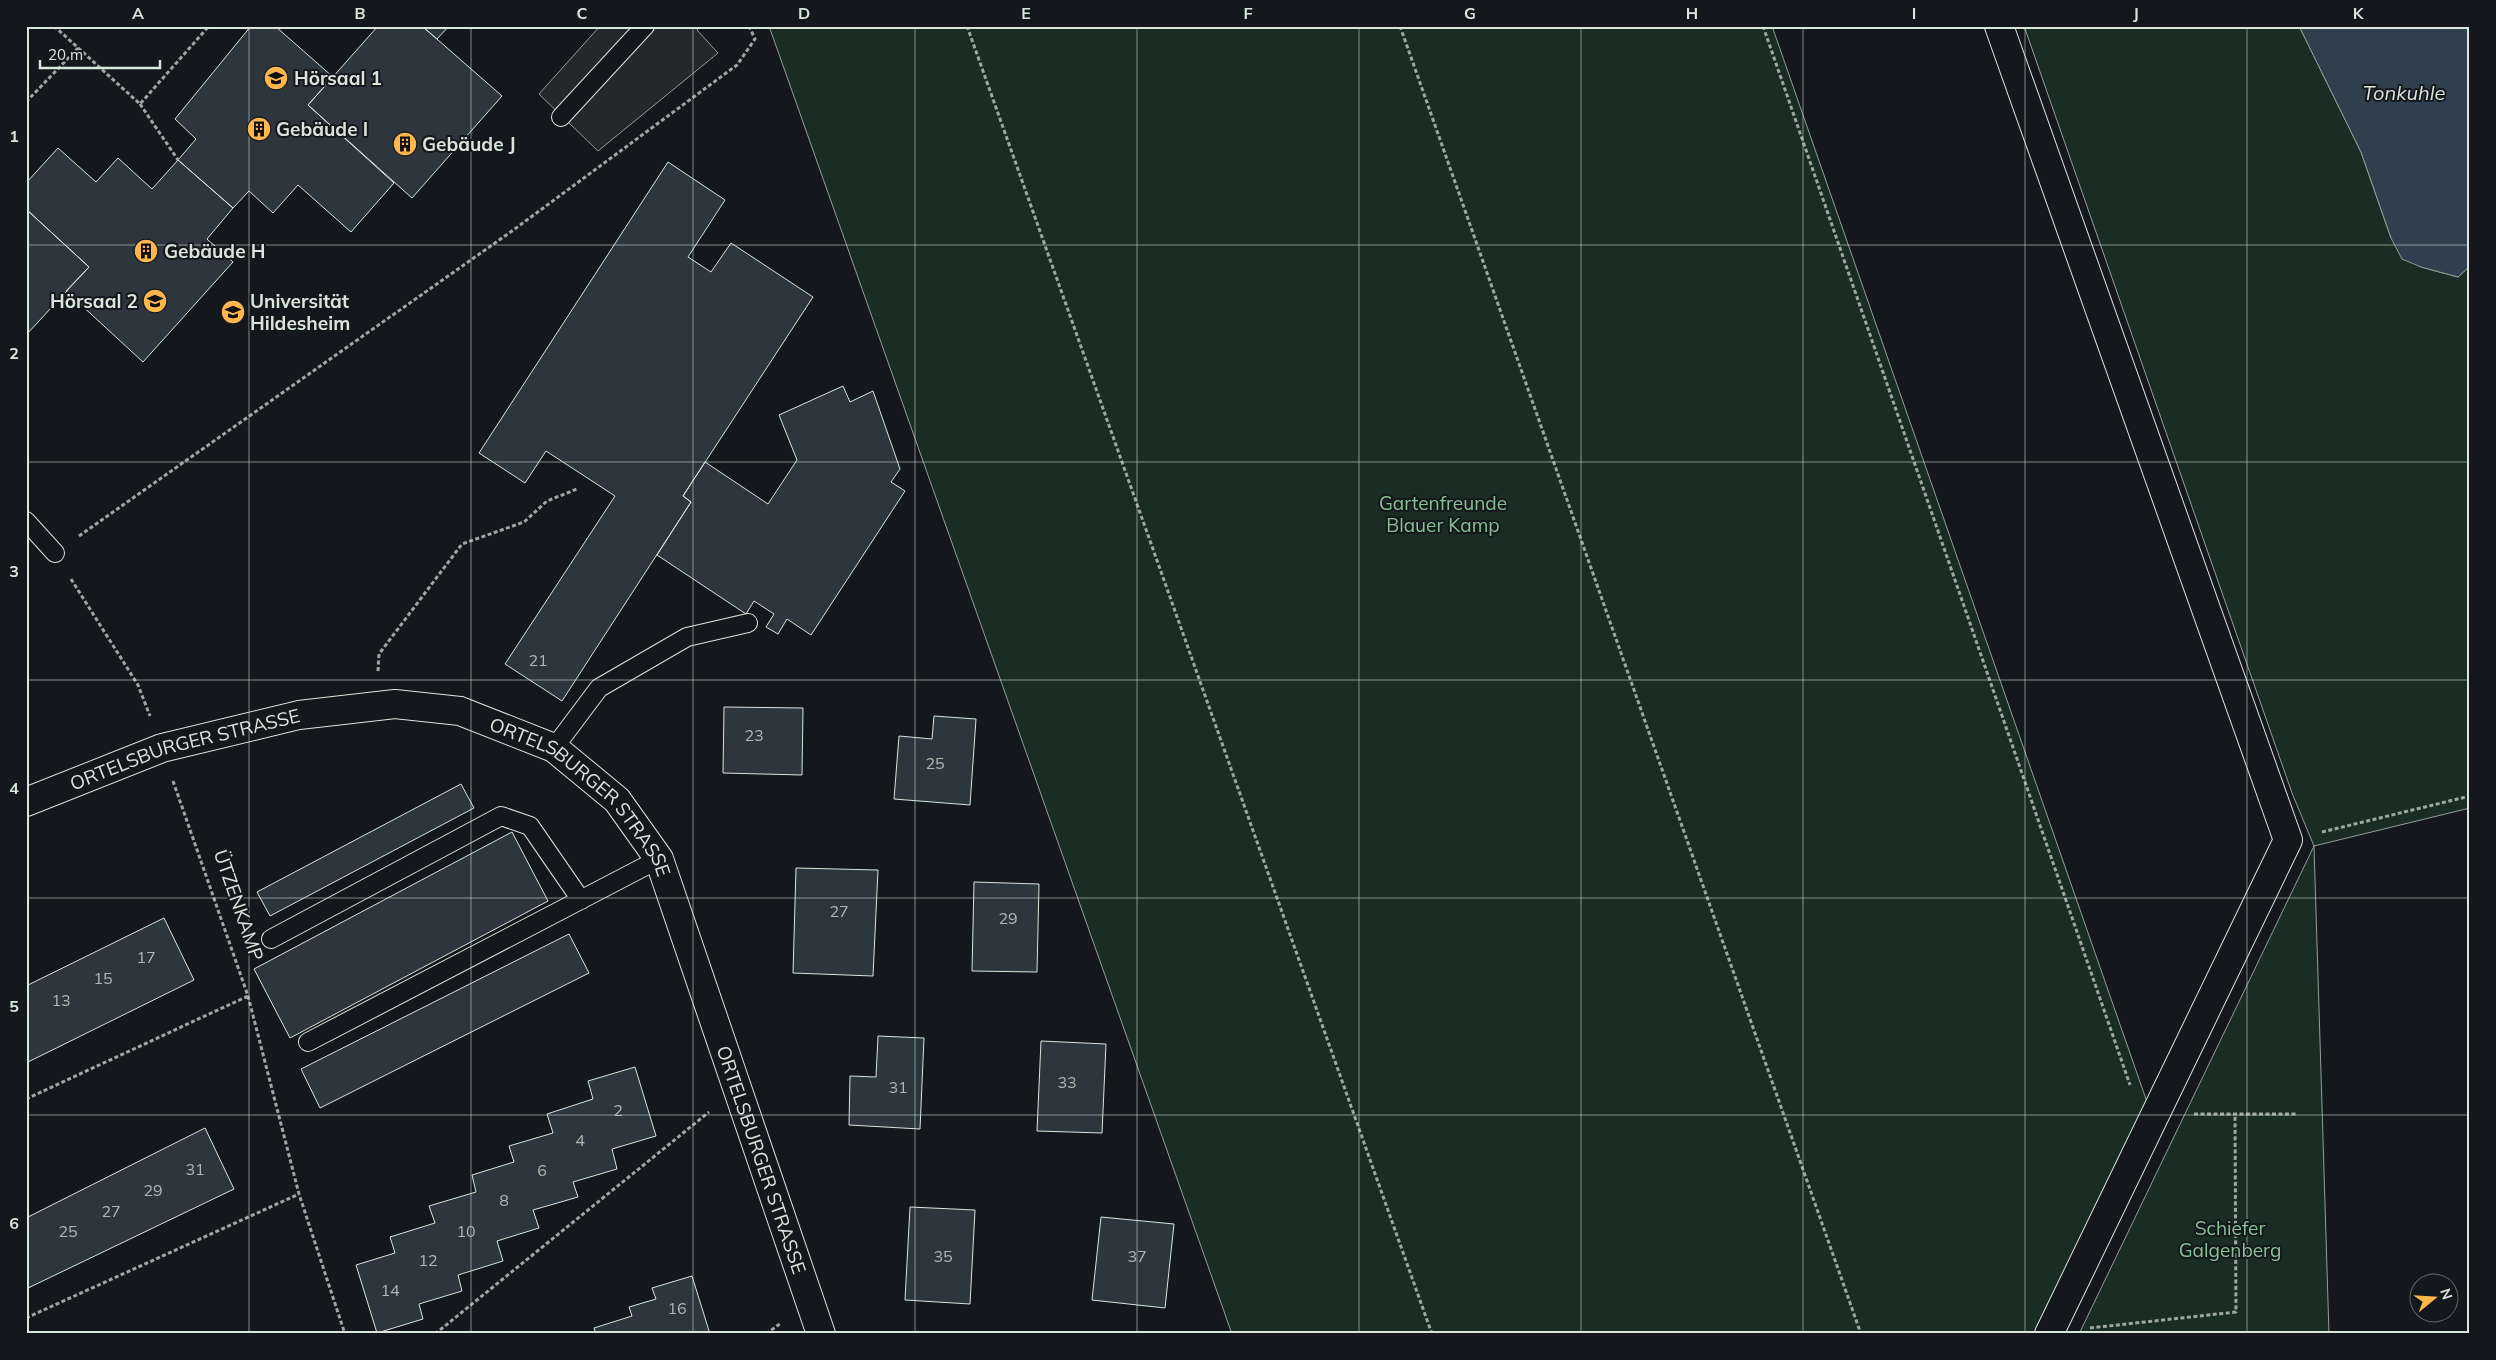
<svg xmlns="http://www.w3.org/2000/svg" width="2496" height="1360" font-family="Mulish,sans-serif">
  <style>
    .green { fill: #1a2d24; stroke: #939e99 }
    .parking { fill: #24282b; stroke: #939e99 }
    .water { fill: #2f3f4d; stroke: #939e99 }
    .building { fill: #2c363c; stroke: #d8e6dc }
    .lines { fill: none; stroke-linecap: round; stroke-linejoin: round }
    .lane-casing { stroke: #d8e6dc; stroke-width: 20 }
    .street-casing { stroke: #d8e6dc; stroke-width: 30 }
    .path { stroke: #9da8a2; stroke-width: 3; stroke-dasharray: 4 2.5; stroke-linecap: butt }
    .lane { stroke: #14181c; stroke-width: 18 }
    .street { stroke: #14181c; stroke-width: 28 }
    .grid { fill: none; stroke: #d8e6dc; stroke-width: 1; stroke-opacity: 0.55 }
    .labels { text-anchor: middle; stroke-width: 4; stroke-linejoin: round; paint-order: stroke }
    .number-label { font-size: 16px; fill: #adbab4 }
    .poi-label { font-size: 19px; font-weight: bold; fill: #d8e6dc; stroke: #14181c; text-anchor: start }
    .park-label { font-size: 19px; fill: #8ac095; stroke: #14181c }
    .street-label { font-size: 19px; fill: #d8e6dc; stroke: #14181c }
    .water-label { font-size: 20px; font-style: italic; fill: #d8e6dc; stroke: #14181c }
    .neatline { fill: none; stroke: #d8e6dc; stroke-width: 2 }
    .grid-label { font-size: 16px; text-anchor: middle; font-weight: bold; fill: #d8e6dc }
  </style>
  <rect width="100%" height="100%" fill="#14181c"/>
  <!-- green -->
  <path class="green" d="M769 26H1772L2147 1102 2034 1334H1232Z
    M2024 26H2299L2361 152 2391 238 2421 267 2458 277 2470 266V808L2314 846 2329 1334H2079L2314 846 2292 793Z"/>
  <!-- parking -->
  <path class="parking" d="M600 26H700L697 30 718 53 598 151 539 94Z"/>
  <!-- water -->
  <path class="water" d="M2299 26H2470V266L2458 277 2421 267 2402 259 2391 238 2361 152Z"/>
  <!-- building -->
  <path class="building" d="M251 26H275L333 77 308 105 394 183 351 232 298 185 273 213 249 191 233 208 178 160 196 139 175 119Z
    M378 26H422L502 96 412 198 308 105Z
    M422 26H449L437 39Z
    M58 148 96 182 118 158 152 189 178 160 233 208 207 239 233 262 143 362 66 291 89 267 26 209V183Z
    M668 162 725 200 688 257 711 272 731 243 813 297 683 496 691 502 562 701 505 664 615 496 546 451 525 483 479 453Z
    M26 209 89 267 26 335Z
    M843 386 850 402 873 391 900 469 891 482 905 491 811 635 787 619 778 634 766 627 774 614 754 601 746 614 657 555 691 502 683 496 705 462 768 504 797 460 779 415Z
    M724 707 803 708 802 775 723 773Z
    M934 716 976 719 970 805 894 799 899 736 932 739Z
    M461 784 474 808 270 916 257 892Z
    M512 832 548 901 290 1038 254 969Z
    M796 868 878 870 873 976 793 973Z
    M974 882 1039 884 1037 972 972 971Z
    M164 918 194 980 26 1063V986Z
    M569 934 589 973 320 1108 301 1069Z
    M878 1036 924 1038 920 1129 849 1125 850 1076 876 1077Z
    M1041 1041 1106 1044 1102 1133 1037 1131Z
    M635 1067 656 1136 612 1149 617 1169 573 1182 578 1197 533 1210 539 1228 497 1241 503 1261 458 1275 462 1291 419 1304 423 1319 377 1333 356 1265 395 1253 390 1237 435 1223 429 1206 476 1192 472 1175 514 1162 509 1146 553 1133 547 1114 593 1099 588 1081Z
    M205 1128 234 1189 26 1289V1218Z
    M910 1207 975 1210 970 1304 905 1300Z
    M1101 1217 1174 1224 1165 1308 1092 1300Z
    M692 1276 710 1334H596L594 1328 632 1316 629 1307 656 1299 652 1288Z"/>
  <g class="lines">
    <!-- lane casing -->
    <g class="lane-casing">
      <path id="lane" d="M561 117 645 26
        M26 521 55 553
        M554 748 599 688 687 637 748 623
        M271 939 501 816 530 826 581 900
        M308 1042 659 859"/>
    </g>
    <!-- street casing -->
    <g class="street-casing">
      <g id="street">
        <path d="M1999 26 2288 840 2049 1334"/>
        <path id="s1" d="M26 802 162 748 299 715 395 704 460 711 554 748 617 800 659 859 821 1334"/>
      </g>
    </g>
    <!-- path -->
    <path class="path" d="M54 26 140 104 209 26
      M967 26 1432 1334
      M1400 26 1861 1334
      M1763 26 2130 1085
      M26 102 78 48
      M140 104 178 160
      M79 536 512 231 737 65 755 39 749 26
      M71 579 138 685 150 716
      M378 671 379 654 462 544 524 522 547 501 577 489
      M173 781 248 996 299 1194 345 1334
      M2322 832 2470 796
      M26 1099 248 996
      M2194 1114H2296
      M26 1318 299 1194
      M2090 1328 2236 1312 2235 1114
      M435 1334 709 1112
      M766 1334 781 1323"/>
    <!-- lane -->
    <use href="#lane" class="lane"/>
    <!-- street -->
    <use href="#street" class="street"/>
  </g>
  <!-- grid -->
  <path class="grid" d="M249 26V1334M471 26V1334M693 26V1334M915 26V1334M1137 26V1334M1359 26V1334M1581 26V1334M1803 26V1334M2025 26V1334M2247 26V1334M26 245H2470M26 462H2470M26 680H2470M26 898H2470M26 1115H2470"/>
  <!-- icons -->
  <defs>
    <g id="university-disc" transform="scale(1.25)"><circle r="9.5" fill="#ffb74d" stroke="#14181c"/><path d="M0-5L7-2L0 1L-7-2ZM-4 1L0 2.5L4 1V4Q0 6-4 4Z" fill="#111"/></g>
    <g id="building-disc" transform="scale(1.25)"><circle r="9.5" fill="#ffb74d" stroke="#14181c"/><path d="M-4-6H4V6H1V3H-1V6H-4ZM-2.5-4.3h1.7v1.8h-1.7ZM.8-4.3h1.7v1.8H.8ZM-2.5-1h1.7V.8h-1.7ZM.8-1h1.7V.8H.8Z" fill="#111"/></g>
  </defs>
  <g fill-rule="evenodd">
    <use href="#university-disc" x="276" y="78"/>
    <use href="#building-disc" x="259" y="129"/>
    <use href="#building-disc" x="405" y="144"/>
    <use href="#building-disc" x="146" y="251"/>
    <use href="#university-disc" x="155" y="301"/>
    <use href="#university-disc" x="233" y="312"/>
  </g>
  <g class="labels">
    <!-- number labels -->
    <g class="number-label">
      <text x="538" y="666">21</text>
      <text x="754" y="741">23</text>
      <text x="935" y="769">25</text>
      <text x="839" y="917">27</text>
      <text x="1008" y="924">29</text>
      <text x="146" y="963">17</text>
      <text x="103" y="984">15</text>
      <text x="61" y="1006">13</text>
      <text x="1067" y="1088">33</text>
      <text x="898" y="1093">31</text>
      <text x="618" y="1116">2</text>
      <text x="580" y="1146">4</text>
      <text x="195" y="1175">31</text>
      <text x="542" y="1176">6</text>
      <text x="153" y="1196">29</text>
      <text x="504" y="1206">8</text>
      <text x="111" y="1217">27</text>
      <text x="68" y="1237">25</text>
      <text x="466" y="1237">10</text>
      <text x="943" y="1262">35</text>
      <text x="1137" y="1262">37</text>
      <text x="428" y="1266">12</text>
      <text x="390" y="1296">14</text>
      <text x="677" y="1314">16</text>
    </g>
    <!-- poi labels -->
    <g class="poi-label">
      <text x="294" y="85">Hörsaal 1</text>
      <text x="276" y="136">Gebäude I</text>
      <text x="422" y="151">Gebäude J</text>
      <text x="164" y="258">Gebäude H</text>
      <text x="138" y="308" text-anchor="end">Hörsaal 2</text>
      <text x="250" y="308">Universität<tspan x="250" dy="22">Hildesheim</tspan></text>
    </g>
    <!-- park labels -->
    <g class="park-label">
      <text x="1443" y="510">Gartenfreunde<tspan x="1443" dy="22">Blauer Kamp</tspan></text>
      <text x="2230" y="1235">Schiefer<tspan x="2230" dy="22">Galgenberg</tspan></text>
    </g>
    <!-- street labels -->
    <g class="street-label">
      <text dy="7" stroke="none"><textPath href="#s1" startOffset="168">ORTELSBURGER STRASSE</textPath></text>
      <text dy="7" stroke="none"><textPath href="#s1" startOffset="602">ORTELSBURGER STRASSE</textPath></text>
      <text transform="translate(239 905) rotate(71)" y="7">ÜTZENKAMP</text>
      <text dy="7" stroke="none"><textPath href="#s1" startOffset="1022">ORTELSBURGER STRASSE</textPath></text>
    </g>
    <!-- water labels -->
    <g class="water-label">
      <text x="2404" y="100">Tonkuhle</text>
    </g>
  </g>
  <!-- border -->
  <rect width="2496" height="1360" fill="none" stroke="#14181c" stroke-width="55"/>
  <!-- north arrow -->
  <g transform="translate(2434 1298) rotate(72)"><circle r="24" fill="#14181c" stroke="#626a69"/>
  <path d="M0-4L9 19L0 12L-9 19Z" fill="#ffb74d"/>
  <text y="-8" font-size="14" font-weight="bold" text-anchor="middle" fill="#d8e6dc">N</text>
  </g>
  <!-- scale -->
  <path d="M40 60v8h120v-8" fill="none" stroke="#d8e6dc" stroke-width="2.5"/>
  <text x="48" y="60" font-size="15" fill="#d8e6dc" stroke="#14181c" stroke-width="4" paint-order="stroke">20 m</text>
  <rect x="28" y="28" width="2440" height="1304" class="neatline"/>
  <g class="grid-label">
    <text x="138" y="19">A</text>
    <text x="360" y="19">B</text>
    <text x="582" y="19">C</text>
    <text x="804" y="19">D</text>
    <text x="1026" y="19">E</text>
    <text x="1248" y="19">F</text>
    <text x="1470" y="19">G</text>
    <text x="1692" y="19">H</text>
    <text x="1914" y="19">I</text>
    <text x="2136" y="19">J</text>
    <text x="2358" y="19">K</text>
    <text x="14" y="142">1</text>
    <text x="14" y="359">2</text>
    <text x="14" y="577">3</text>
    <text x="14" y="794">4</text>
    <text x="14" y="1012">5</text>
    <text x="14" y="1229">6</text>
  </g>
</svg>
